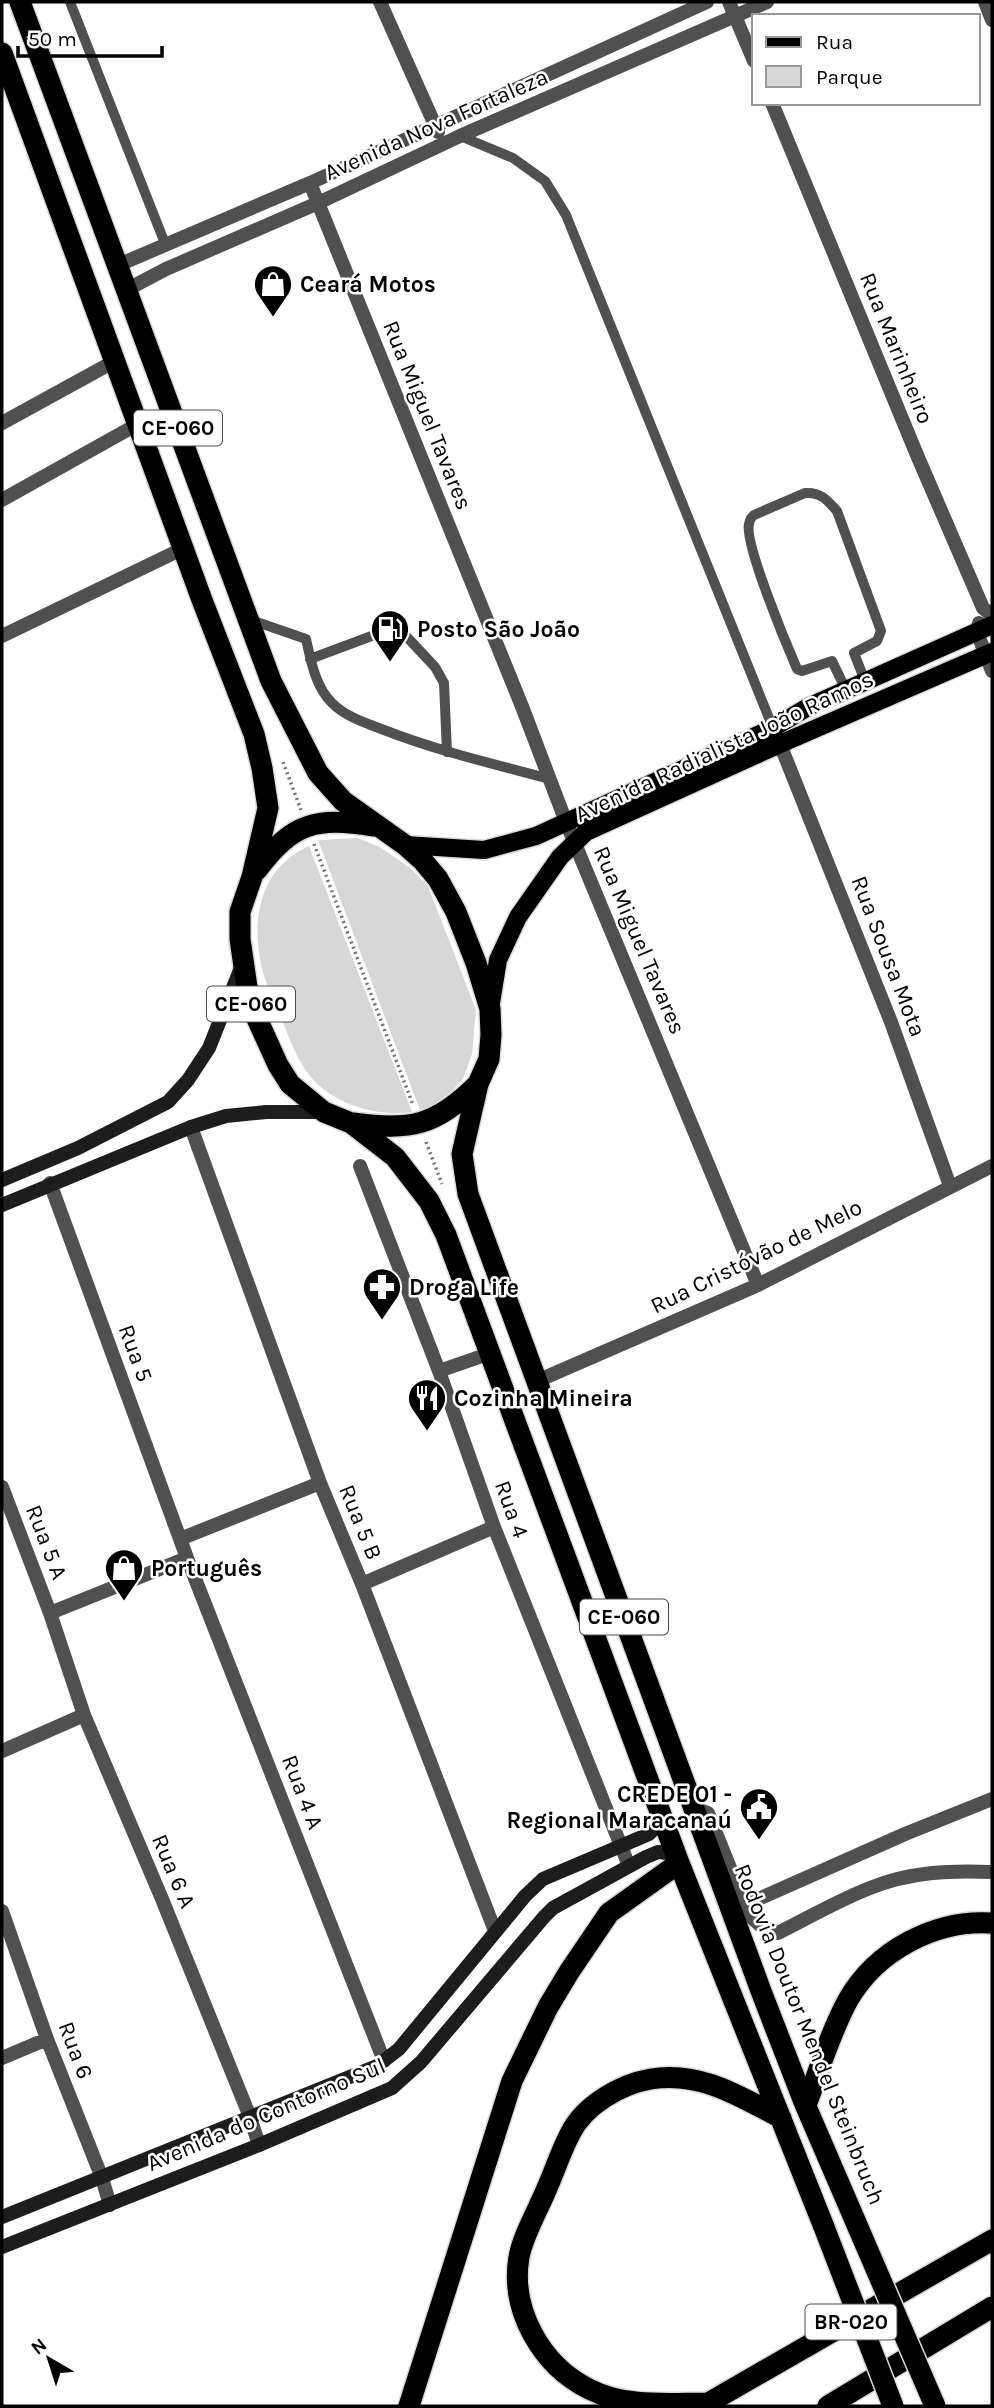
<svg xmlns="http://www.w3.org/2000/svg" width="994" height="2408" font-family="Karla,sans-serif">
  <style>
    .green { fill: #d7d7d7 }
    .lines { fill: none; stroke-linecap: round; stroke-linejoin: round }
    .primary-casing { stroke: #dbdbdb; stroke-width: 21 }
    .highway-casing { stroke: #dbdbdb; stroke-width: 24 }
    .path { stroke: #727272; stroke-width: 3.5; stroke-dasharray: 2 3.5; stroke-linecap: butt }
    .lane { stroke: #505050; stroke-width: 10 }
    .street { stroke: #505050; stroke-width: 14 }
    .secondary { stroke: #1d1d1d; stroke-width: 14 }
    .primary { stroke: #000; stroke-width: 18 }
    .highway { stroke: #000; stroke-width: 21 }
    .highway-bridge-casing { stroke: #dbdbdb; stroke-width: 24; stroke-linecap: butt }
    .highway-bridge { stroke: #000; stroke-width: 21 }
    .labels { text-anchor: middle; stroke-width: 5; stroke-linejoin: round; paint-order: stroke }
    .shield { fill: #fff; stroke: #4c4c4c; stroke-width: 2 }
    .shield-label { font-size: 21px; font-weight: bold; fill: #000 }
    .street-label { font-size: 23px; fill: #000; stroke: #fff }
    .poi-label { font-size: 23px; font-weight: bold; fill: #000; stroke: #fff; text-anchor: start }
  </style>
  <rect width="100%" height="100%" fill="#fff"/>
  <!-- green -->
  <path class="green" d="M357 838 380 847 409 867 428 886 476 1010 472 1054 463 1079 450 1093 433 1105 420 1110 318 840Z
    M309 846 412 1112C382 1117 345 1107 322 1088 299 1069 290 1040 280 1014 273 997 262 977 260 959 252 911 263 867 309 846Z"/>
  <g class="lines">
    <!-- primary casing -->
    <g class="primary-casing">
      <path id="primary" d="M405 845 484 850 536 836 773 728 808 707 992 625
        M490 1009 498 960 518 917 560 857 586 832 780 744 992 652"/>
    </g>
    <!-- highway casing -->
    <g class="highway-casing">
      <path id="highway" d="M20 2 271 681 318 773 343 801 405 845 423 861 438 879 456 912 476 963 490 1009 491 1035 489 1059 478 1084 462 1154 468 1194 761 1991 804 2102 854 2218
        M2 53 202 600 254 734 262 768 268 808 252 877 240 912V939L249 1001 278 1065 290 1084 324 1112 351 1123 395 1157 429 1201 446 1235 679 1863 824 2227
        M257 870C293 822 316 817 374 826
        M353 1123C410 1131 436 1126 478 1084
        M806 2105C819 2071 830 2033 848 2000 876 1951 935 1919 992 1923
        M709 2403C669 2403 626 2408 589 2389 541 2365 510 2310 519 2257 523 2235 539 2208 547 2188 555 2170 561 2151 570 2134 584 2105 621 2084 651 2079 700 2071 739 2096 781 2118
        M409 2406 512 2081 548 2007 569 1972 609 1913 679 1863
        M703 2406 992 2240
        M828 2406 992 2307"/>
    </g>
    <!-- path -->
    <path class="path" d="M283 762 301 810
      M314 844 413 1105
      M426 1142 442 1184"/>
    <!-- lane -->
    <path class="lane" d="M70 2 166 246
      M460 136 513 158 545 181 566 215 773 728
      M248 619 306 639C311 661 315 686 332 703 346 717 366 723 384 730 438 751 494 764 550 779
      M310 659 385 631 395 630 405 635 435 667 444 683 447 752
      M846 690 832 661 802 671 797 669C787 646 744 543 749 524 750 519 751 518 754 515L805 493C821 492 827 500 837 511L881 631 877 641 854 653 865 681"/>
    <!-- street -->
    <path class="street" d="M380 2 438 132
      M729 2 754 61
      M985 2 992 20
      M772 103 917 455 983 608 992 615
      M310 183 523 709 566 822 758 1285
      M116 266 310 183 707 2
      M126 290 166 269 318 203 460 136 767 2
      M2 423 115 361
      M2 500 138 424
      M979 623 977 632 992 671
      M2 636 184 548
      M780 744 891 1022 950 1186
      M191 1127 320 1483 362 1584 495 1931
      M360 1166 439 1371 494 1527 629 1866
      M50 1183 187 1558 384 2061
      M439 1371 488 1354
      M537 1381 758 1285 992 1166
      M2 1487 50 1613 84 1715 162 1899 250 2117 259 2145
      M180 1539 320 1483
      M362 1584 494 1527
      M50 1613 187 1558
      M2 1751 84 1715
      M694 1808 708 1813 749 1915 760 1925 778 1933C808 1918 839 1900 870 1888 909 1872 951 1870 992 1872
      M745 1905 905 1834 992 1799
      M2 1911 47 2039 102 2178 110 2205
      M2 2058 47 2039"/>
    <!-- secondary -->
    <path class="secondary" d="M2 1180 78 1148 168 1102 188 1080 209 1048 242 965
      M2 1205 191 1127 226 1116 266 1112H324
      M2 2217 377 2066 399 2049 525 1896 543 1879 649 1834 658 1825 662 1814
      M2 2247 259 2145 392 2088 421 2062 544 1917 553 1908 646 1857 658 1852 676 1854"/>
    <!-- primary -->
    <use href="#primary" class="primary"/>
    <!-- highway -->
    <use href="#highway" class="highway"/>
    <!-- highway-bridge casing -->
    <g class="highway-bridge-casing">
      <path id="highway-bridge" d="M854 2218 935 2406
        M824 2227 893 2406"/>
    </g>
    <!-- highway-bridge -->
    <use href="#highway-bridge" class="highway-bridge"/>
  </g>
  <!-- icons -->
  <defs>
    <g id="shop-pin" transform="scale(2.0125)"><path d="M0 17L-7.5 6A9.5 9.5 0 1 1 7.5 6Z" fill="#000" stroke="#fff"/><path d="M-5-2.5h2.3a2.7 3.5 0 0 1 5.4 0H5L5.5 6h-11ZM-1.5-2.5h3a1.5 2.3 0 0 0-3 0Z" fill="#fff"/></g>
    <g id="fuel-pin" transform="scale(2.0125)"><path d="M0 17L-7.5 6A9.5 9.5 0 1 1 7.5 6Z" fill="#000" stroke="#fff"/><path d="M-5.5-6h7V0h2V4h1.3V-2.5L3-4.5l.8-.8L6-3V5H2.5V1h-1V6h-7ZM-4.2-4.7v3.2H.2V-4.7Z" fill="#fff"/></g>
    <g id="pharmacy-pin" transform="scale(2.0125)"><path d="M0 17L-7.5 6A9.5 9.5 0 1 1 7.5 6Z" fill="#000" stroke="#fff"/><path d="M-2-6h4v4h4v4h-4v4h-4v-4h-4v-4h4Z" fill="#fff"/></g>
    <g id="restaurant-pin" transform="scale(2.0125)"><path d="M0 17L-7.5 6A9.5 9.5 0 1 1 7.5 6Z" fill="#000" stroke="#fff"/><path d="M-5-6h1v4h1v-4h1v4h1v-4h1v5L-1.5 .5V6h-2V.5L-5-1ZM5-6V6H3V1.5H1.5Q1.5-4 5-6Z" fill="#fff"/></g>
    <g id="civic-pin" transform="scale(2.0125)"><path d="M0 17L-7.5 6A9.5 9.5 0 1 1 7.5 6Z" fill="#000" stroke="#fff"/><path d="M-.6-6.5H3V-4.5H.6V-3L4-1V1h2V6H-6V1h2V-1L-.6-3ZM-1.2 2.5V6h2.4V2.5Z" fill="#fff"/></g>
  </defs>
  <g fill-rule="evenodd">
    <use href="#shop-pin" x="273" y="284"/>
    <use href="#fuel-pin" x="390" y="629"/>
    <use href="#pharmacy-pin" x="382" y="1287"/>
    <use href="#restaurant-pin" x="427" y="1398"/>
    <use href="#shop-pin" x="124" y="1568"/>
    <use href="#civic-pin" x="759" y="1807"/>
  </g>
  <g class="labels">
    <!-- shield labels -->
    <g class="shield">
      <rect x="134" y="410.5" width="88" height="35" rx="5"/>
      <rect x="207" y="986.5" width="88" height="35" rx="5"/>
      <rect x="580" y="1599.5" width="88" height="35" rx="5"/>
      <rect x="805.5" y="2304.5" width="91" height="35" rx="5"/>
    </g>
    <g class="shield-label">
      <text x="178" y="435">CE-060</text>
      <text x="251" y="1011">CE-060</text>
      <text x="624" y="1624">CE-060</text>
      <text x="851" y="2329">BR-020</text>
    </g>
    <!-- street labels -->
    <g class="street-label">
      <text transform="translate(436 124) rotate(-24)" y="8">Avenida Nova Fortaleza</text>
      <text transform="translate(897 348) rotate(68)" y="8">Rua Marinheiro</text>
      <text transform="translate(428 415) rotate(68)" y="8">Rua Miguel Tavares</text>
      <text transform="translate(724 746) rotate(-25)" y="8">Avenida Radialista João Ramos</text>
      <text transform="translate(640 940) rotate(67)" y="8">Rua Miguel Tavares</text>
      <text transform="translate(889 956) rotate(69)" y="8">Rua Sousa Mota</text>
      <text transform="translate(756 1256) rotate(-26)" y="8">Rua Cristóvão de Melo</text>
      <text transform="translate(136 1353) rotate(70)" y="8">Rua 5</text>
      <text transform="translate(512 1509) rotate(70)" y="8">Rua 4</text>
      <text transform="translate(361 1522) rotate(68)" y="8">Rua 5 B</text>
      <text transform="translate(47 1542) rotate(69)" y="8">Rua 5 A</text>
      <text transform="translate(303 1792) rotate(69)" y="8">Rua 4 A</text>
      <text transform="translate(174 1871) rotate(67)" y="8">Rua 6 A</text>
      <text transform="translate(810 2034) rotate(68)" y="8">Rodovia Doutor Mendel Steinbruch</text>
      <text transform="translate(76 2050) rotate(69)" y="8">Rua 6</text>
      <text transform="translate(266 2114) rotate(-23)" y="8">Avenida do Contorno Sul</text>
    </g>
    <!-- poi labels -->
    <g class="poi-label">
      <text x="300" y="292">Ceará Motos</text>
      <text x="417" y="637">Posto São João</text>
      <text x="409" y="1295">Droga Life</text>
      <text x="454" y="1406">Cozinha Mineira</text>
      <text x="151" y="1576">Português</text>
      <text x="732" y="1802" text-anchor="end">CREDE 01 -<tspan x="732" dy="26">Regional Maracanaú</tspan></text>
    </g>
  </g>
  <!-- border -->
  <rect width="994" height="2408" fill="none" stroke="#000000" stroke-width="7"/>
  <!-- legend -->
  <rect x="752" y="14" width="228" height="91" fill="#ffffff" stroke="#999999" stroke-width="2"/>
  <rect x="766" y="37" width="35" height="10" fill="#000000" stroke="#999999" stroke-width="2"/>
  <text x="816" y="49" font-size="21" fill="#000000">Rua</text>
  <rect x="766" y="66" width="35" height="21" fill="#d7d7d7" stroke="#999999" stroke-width="2"/>
  <text x="816" y="84" font-size="21" fill="#000000">Parque</text>
  <!-- north arrow -->
  <g transform="translate(49 2359) rotate(321)" stroke="#ffffff" stroke-width="5" paint-order="stroke">
  <path d="M0-5L12 26L0 18L-12 26Z" fill="#000000"/>
  <text y="-10" font-size="19" font-weight="bold" text-anchor="middle" fill="#000000">N</text>
  </g>
  <!-- scale -->
  <path d="M18 46v10h144v-10" fill="none" stroke="#000000" stroke-width="3.5"/>
  <text x="28" y="46" font-size="21" fill="#000000" stroke="#ffffff" stroke-width="5" paint-order="stroke">50 m</text>
</svg>
